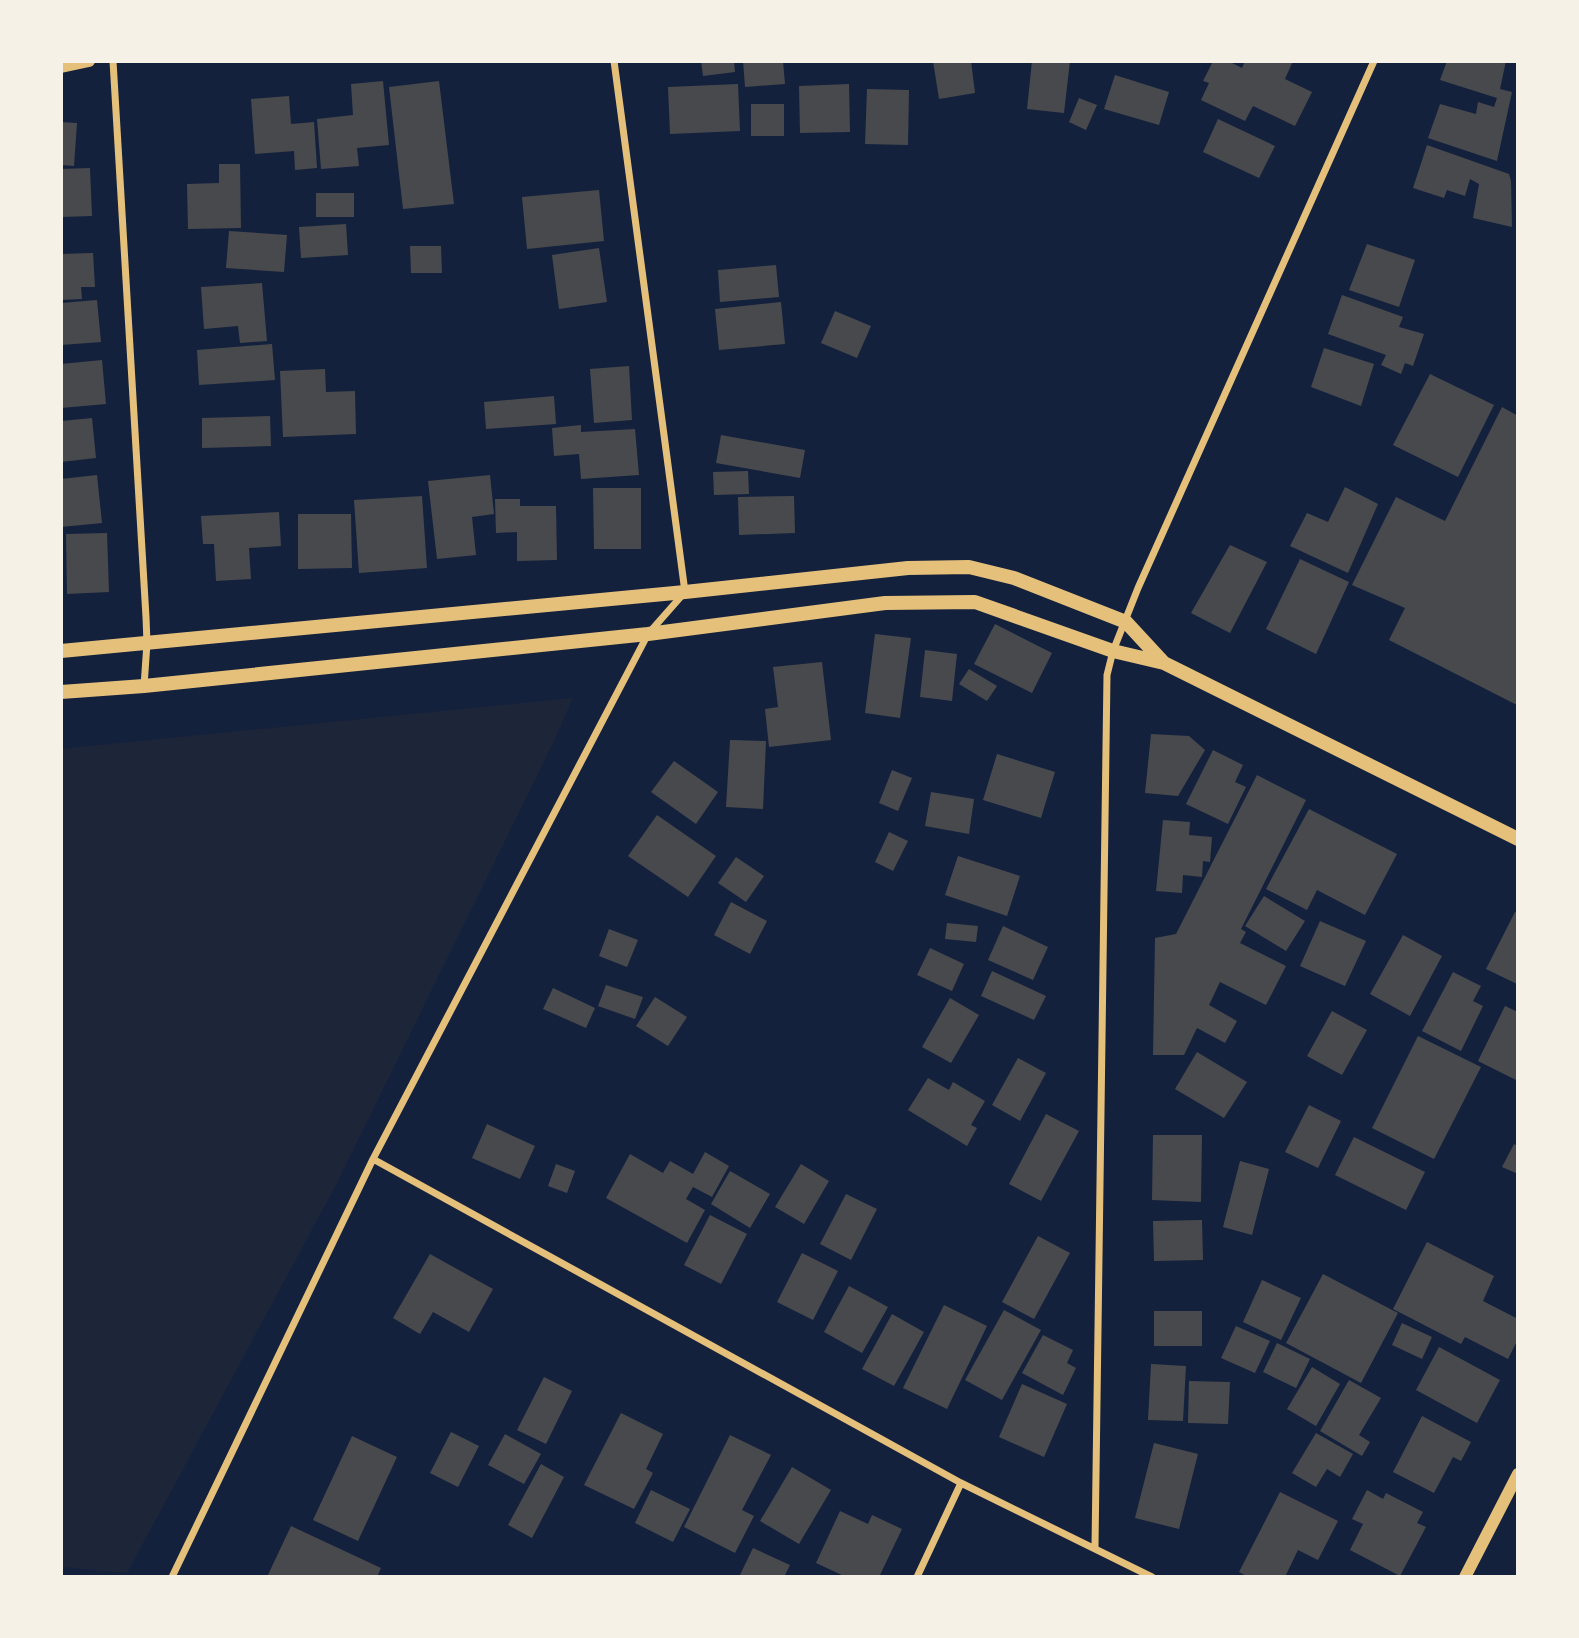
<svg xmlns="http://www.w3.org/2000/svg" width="1579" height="1638" font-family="Jost,sans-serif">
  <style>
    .green { fill: #1d2539 }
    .building { fill: #48494c }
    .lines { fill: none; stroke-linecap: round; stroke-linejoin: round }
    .minor { stroke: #e5c07b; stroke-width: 7 }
    .tertiary { stroke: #e5c07b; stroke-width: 12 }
    .secondary { stroke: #e5c07b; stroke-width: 14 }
  </style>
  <rect width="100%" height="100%" fill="#14213d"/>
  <!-- green -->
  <path class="green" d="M573 698 556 737 336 1185 127 1573 61 1567V749Z"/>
  <!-- building -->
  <path class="building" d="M701 61H734L735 72 703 76Z
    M743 61H783L785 84 745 87Z
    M933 61H971L975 93 939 99Z
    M1032 61H1070L1064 113 1027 109Z
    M1213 61H1228L1242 68 1245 61H1293L1285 79 1312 92 1295 126 1253 106 1245 121 1201 100 1209 83 1203 81Z
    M1447 61H1506L1500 89 1512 92 1497 161 1428 138 1440 104 1476 114 1478 102 1494 107 1497 98 1440 80Z
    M1115 75 1169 92 1159 125 1104 109Z
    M383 81 389 145 357 148 359 166 321 169 317 119 353 115 351 84Z
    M439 81 454 204 403 209 389 87Z
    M738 84 740 131 670 134 668 87Z
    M849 84 850 132 800 133 799 86Z
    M867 89 909 90 908 145 865 144Z
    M289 96 291 124 314 122 317 168 295 170 294 151 255 154 251 99Z
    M1079 98 1097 105 1086 130 1069 122Z
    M751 104H784V136H751Z
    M1218 119 1275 146 1259 178 1203 152Z
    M61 122 77 123 74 166 61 165Z
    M1427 145 1509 174 1511 181 1512 227 1473 218 1479 184 1470 179 1465 196 1447 190 1444 198 1413 188Z
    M219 164H240L241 228 188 229 187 184 219 183Z
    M90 168 92 216 61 217V169Z
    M599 190 604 241 527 249 522 197Z
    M316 193H354V217H316Z
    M346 224 348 255 301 258 299 227Z
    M229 231 287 235 284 272 226 268Z
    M1367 244 1415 260 1399 307 1349 290Z
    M410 246H441L442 273H411Z
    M599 248 607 302 559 309 552 255Z
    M93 253 95 287H81L82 299 61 300V254Z
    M776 265 779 297 720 302 718 270Z
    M262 283 267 341 240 343 238 326 204 329 201 287Z
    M1342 295 1403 317 1399 327 1424 334 1413 366 1405 363 1401 374 1381 365 1386 355 1328 334Z
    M97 300 101 342 61 345V303Z
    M781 302 785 344 719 350 715 309Z
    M835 311 871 326 857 358 821 343Z
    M272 344 275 380 199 385 197 350Z
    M1324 348 1374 364 1361 406 1311 387Z
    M102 360 106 404 61 408V364Z
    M629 366 632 420 594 423 590 369Z
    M325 369 326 392 355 391 356 434 283 437 280 371Z
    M1430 374 1494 405 1458 477 1393 445Z
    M554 396 556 424 486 429 484 402Z
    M1502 407 1518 416 1517 705 1389 640 1405 608 1352 585 1396 497 1445 521Z
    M270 416 271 446 202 448V418Z
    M92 418 96 458 61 462V421Z
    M581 425V432L635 429 639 475 581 479 579 454 554 456 552 428Z
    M721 435 805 450 800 478 716 463Z
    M748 471 749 494 714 495 713 472Z
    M97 475 102 523 61 527V479Z
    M490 475 494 514 472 517 476 555 437 559 428 481Z
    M1345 487 1378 504 1348 573 1290 546 1307 513 1328 522Z
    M593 488H641V549H594Z
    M422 496 427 568 359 573 354 500Z
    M794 496 795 533 739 535 738 497Z
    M495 499H520V506H556L557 560 517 561V532L496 533Z
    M279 512 281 546 249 548 251 579 216 581 214 544H203L201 516Z
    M298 514H351L352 568 298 569Z
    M107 533 109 592 67 594 66 534Z
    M1230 545 1267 562 1230 633 1191 613Z
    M1300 559 1349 582 1316 654 1266 629Z
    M995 624 1052 653 1032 693 974 664Z
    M875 634 911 638 900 718 865 713Z
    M925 650 957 654 952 701 920 697Z
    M822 662 831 740 769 747 765 709 778 707 773 667Z
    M969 669 997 686 987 701 959 684Z
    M1151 734 1189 736 1205 750 1178 796 1145 793Z
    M730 740 766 741 763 809 726 807Z
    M1213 750 1243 765 1235 782 1246 787 1228 824 1186 804Z
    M997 754 1055 772 1041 818 983 800Z
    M674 761 718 792 696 824 651 792Z
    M892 770 912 778 898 811 879 803Z
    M1257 775 1306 800 1241 929 1246 932 1240 943 1286 966 1266 1005 1220 982 1209 1005 1237 1021 1225 1043 1197 1028 1184 1055H1153L1155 938 1176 934Z
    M931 792 974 799 969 834 925 826Z
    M1309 809 1397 854 1365 915 1317 890 1307 910 1266 889Z
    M657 815 716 856 688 897 628 856Z
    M1163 820 1190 822 1189 835 1212 837 1210 862 1203 861 1202 877 1183 875 1182 893 1156 891Z
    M889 832 908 841 893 871 875 862Z
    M958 856 1020 876 1007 916 945 895Z
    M736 857 764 876 746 902 718 883Z
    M1264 896 1305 921 1286 951 1245 926Z
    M731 902 767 921 750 954 714 935Z
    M1515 912 1518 913 1517 984 1486 969Z
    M1320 921 1366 941 1345 986 1300 966Z
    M947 923 978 926 976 942 945 939Z
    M1003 926 1048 947 1033 980 988 960Z
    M609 929 638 940 627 967 599 956Z
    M1403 935 1442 956 1410 1016 1370 994Z
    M930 948 964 964 952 991 917 975Z
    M992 971 1046 996 1034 1020 981 996Z
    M1453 972 1481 986 1473 1001 1483 1006 1461 1051 1422 1031Z
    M606 985 643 997 635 1019 598 1006Z
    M553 988 595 1008 586 1028 543 1009Z
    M655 997 687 1017 668 1046 636 1026Z
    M950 998 979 1015 951 1063 922 1047Z
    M1505 1006 1518 1012V1081L1478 1061Z
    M1332 1011 1367 1030 1342 1075 1307 1056Z
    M1418 1036 1481 1067 1434 1159 1372 1128Z
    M1197 1052 1247 1082 1224 1118 1175 1089Z
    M1018 1058 1046 1073 1020 1121 992 1105Z
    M928 1078 949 1090 953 1082 985 1101 971 1125 977 1128 967 1146 908 1110Z
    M1309 1105 1341 1121 1318 1168 1285 1152Z
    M1046 1114 1079 1131 1041 1201 1009 1184Z
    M487 1124 535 1146 520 1179 472 1158Z
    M1153 1135H1202L1201 1202 1152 1200Z
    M1354 1137 1425 1172 1406 1210 1335 1175Z
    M1514 1144 1518 1146V1174L1502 1167Z
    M705 1152 729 1166 712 1197 693 1187 686 1199 705 1210 687 1243 606 1198 630 1154 663 1173 670 1161 693 1174Z
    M1240 1161 1269 1169 1252 1235 1223 1227Z
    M556 1164 575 1171 567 1193 548 1186Z
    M801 1164 829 1181 804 1224 775 1207Z
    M730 1171 770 1194 750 1228 711 1204Z
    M846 1194 877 1209 851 1260 820 1244Z
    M710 1215 747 1234 721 1284 684 1265Z
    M1202 1220 1203 1260 1154 1261 1153 1221Z
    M1038 1236 1070 1253 1034 1319 1002 1302Z
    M1427 1242 1494 1276 1483 1301 1518 1319V1339L1508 1359 1465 1337 1461 1344 1393 1309Z
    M802 1253 838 1271 813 1320 777 1302Z
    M430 1254 493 1289 469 1332 433 1312 420 1334 393 1318Z
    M1323 1274 1398 1313 1361 1383 1286 1343Z
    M1262 1280 1301 1298 1281 1340 1243 1322Z
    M849 1286 888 1307 862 1353 824 1332Z
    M944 1305 987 1326 947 1409 903 1388Z
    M1004 1310 1041 1330 1002 1400 965 1380Z
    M1154 1311H1202V1346H1154Z
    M892 1314 924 1332 894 1386 862 1369Z
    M1402 1323 1432 1337 1422 1359 1392 1345Z
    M1236 1326 1270 1341 1255 1373 1221 1358Z
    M1043 1335 1073 1350 1067 1363 1076 1368 1063 1395 1022 1373Z
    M1277 1343 1310 1359 1296 1388 1263 1372Z
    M1439 1347 1500 1380 1477 1423 1416 1390Z
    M1151 1364 1186 1366 1183 1421 1148 1420Z
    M1312 1367 1340 1384 1316 1426 1287 1409Z
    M544 1377 572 1391 546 1444 517 1430Z
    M1349 1380 1381 1398 1359 1435 1370 1442 1362 1456 1320 1431Z
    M1189 1381 1230 1382 1228 1424 1188 1423Z
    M1022 1384 1067 1404 1044 1457 999 1437Z
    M621 1413 663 1434 646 1469 653 1473 634 1509 584 1485Z
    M1422 1416 1471 1442 1461 1461 1453 1457 1434 1493 1393 1472Z
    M451 1432 479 1446 458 1487 430 1473Z
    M1316 1433 1353 1454 1340 1477 1327 1469 1316 1487 1292 1473Z
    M505 1434 541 1454 524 1484 488 1465Z
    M730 1435 771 1455 742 1510 754 1516 735 1553 684 1527Z
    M352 1436 397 1457 358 1541 313 1520Z
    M1154 1443 1198 1454 1179 1529 1135 1518Z
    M541 1464 564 1477 532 1538 508 1525Z
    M792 1467 831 1490 799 1544 760 1521Z
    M651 1490 690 1509 673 1542 635 1523Z
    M1367 1490 1383 1499 1386 1493 1423 1512 1417 1523 1426 1527 1400 1576 1350 1550 1363 1524 1352 1519Z
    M1280 1492 1338 1521 1318 1560 1298 1550 1285 1577H1248L1239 1572Z
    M840 1511 868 1524 872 1515 902 1529 879 1577H846L816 1563Z
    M291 1526 381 1568 377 1577H267Z
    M753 1548 790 1565 784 1577H739Z"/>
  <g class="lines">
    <!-- minor -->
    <path class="minor" d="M113 61 146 617 147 643 144 686
      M373 1159 961 1483 1152 1577
      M1095 1547 1107 675 1113 651 1138 588 1374 61
      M172 1577 373 1159 648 634 685 592 614 61
      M917 1577 961 1483"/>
    <!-- tertiary -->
    <path class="tertiary" d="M61 67 89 61
      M1465 1577 1518 1474"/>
    <!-- secondary -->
    <path class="secondary" d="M61 651 685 592 908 568 969 567 1014 578 1126 622 1163 662
      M61 692 144 686 648 634 885 603 975 602 1113 651 1164 663 1518 839"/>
  </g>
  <!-- border -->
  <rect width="1579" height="1638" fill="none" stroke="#f6f1e7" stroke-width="126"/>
</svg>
